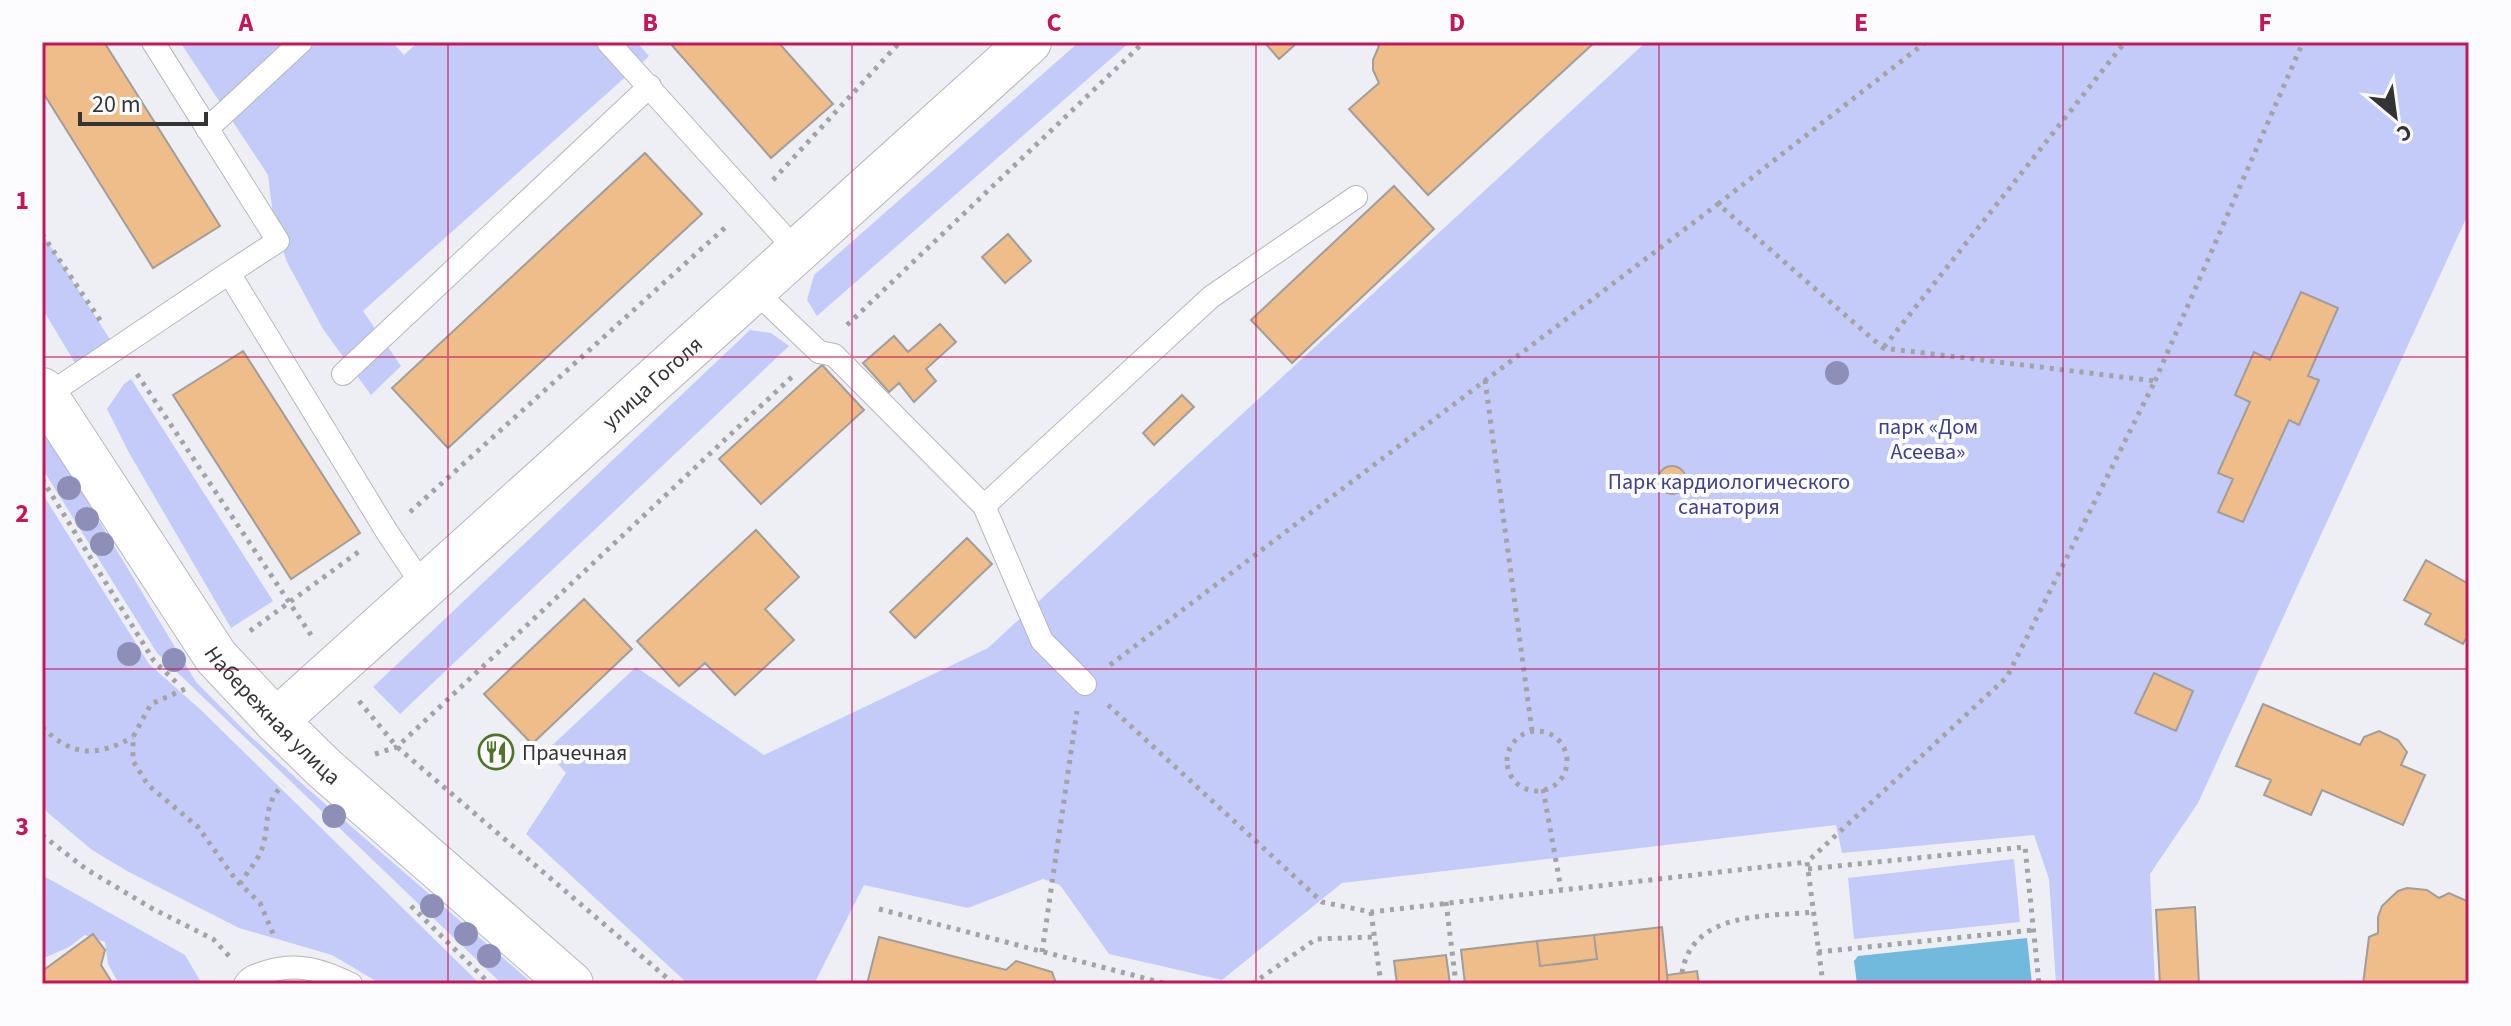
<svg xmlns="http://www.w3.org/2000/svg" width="2511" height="1026" font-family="'Source Sans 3',sans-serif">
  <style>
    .green { fill: #c5cbf9 }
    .water { fill: #71badd }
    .building { fill: #eebd89; stroke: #a19d9a; stroke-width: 2 }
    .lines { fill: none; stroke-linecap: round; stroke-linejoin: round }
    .lane-casing { stroke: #b6b7bc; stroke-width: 24 }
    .street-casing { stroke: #b6b7bc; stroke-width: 46 }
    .path { stroke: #a3a3a7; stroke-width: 5; stroke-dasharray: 4 6; stroke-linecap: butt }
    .lane { stroke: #fff; stroke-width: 22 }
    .street { stroke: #fff; stroke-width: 44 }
    .tree { fill: #8d8fb9 }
    .grid { fill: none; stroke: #c2185b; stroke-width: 2; stroke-opacity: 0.55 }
    .labels { text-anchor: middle; stroke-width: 8; stroke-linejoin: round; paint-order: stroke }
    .street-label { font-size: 22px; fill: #343436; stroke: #fcfcfe }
    .park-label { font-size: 22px; fill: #3e4088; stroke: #fcfcfe }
    .poi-label { font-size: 22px; fill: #343436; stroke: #fcfcfe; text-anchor: start }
    .neatline { fill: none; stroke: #c2185b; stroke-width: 3 }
    .grid-label { font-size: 26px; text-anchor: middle; font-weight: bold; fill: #c2185b }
  </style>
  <rect width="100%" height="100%" fill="#eeeff4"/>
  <!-- green -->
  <path class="green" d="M180 42H392L404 55 418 42H637L649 56 363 311 401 366 371 395 323 329 287 262 274 224 268 175Z
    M1079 42H1130L817 316 807 300 814 275Z
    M1646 42H2469V212L2198 803 2150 874 2155 984H2056L2049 879 2034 835 1842 853 1836 825 1342 883 1222 980 1109 954 1060 885 1043 879 968 908 864 885 814 984H688L526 834 566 773 546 751 636 667 764 755 988 648Z
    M42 233 120 355 84 378 42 308Z
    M750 330 771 333 789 346 400 714 373 687Z
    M131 379 273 601 231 628 128 451 107 409 124 384Z
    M42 426 196 682 246 732 308 789 533 984H502L157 653 42 468Z
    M42 493 149 664 201 710 480 984H381L332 955 239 928 127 871 92 850 47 812 42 805Z
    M2014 859 2020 922 1854 939 1848 878Z
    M42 875 185 955 202 984H119L108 964 105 942 85 935 69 947 42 959Z"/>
  <!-- water -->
  <path class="water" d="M2027 938 2032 984H1857L1854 961 1858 956Z"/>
  <!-- building -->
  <path class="building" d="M42 42H104L220 226 153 268 42 91Z
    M669 42H778L833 104 771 158Z
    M1264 42H1298L1279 59Z
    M1375 42H1595L1428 195 1349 109 1379 83 1373 70V60L1379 46Z
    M645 153 702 214 448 448 392 388Z
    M1394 186 1434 229 1292 363 1251 320Z
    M1008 234 1031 261 1005 283 982 257Z
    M2301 292 2338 308 2308 376 2319 380 2299 425 2289 420 2243 522 2218 512 2233 479 2218 473 2250 402 2235 395 2254 352 2270 360Z
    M940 324 956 342 926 369 936 381 914 402 899 383 889 392 863 363 894 336 908 352Z
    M243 351 360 533 291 579 173 395Z
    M822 365 864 410 761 504 719 459Z
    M1182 395 1194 407 1154 445 1143 433Z
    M1658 480a14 14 0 1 1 28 0a14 14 0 1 1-28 0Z
    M756 530 799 577 765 609 794 640 735 695 705 663 679 686 637 641Z
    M967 538 992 564 915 638 890 612Z
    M2426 560 2469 584V633L2463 644 2425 624 2431 614 2404 600Z
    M584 599 632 649 532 744 484 694Z
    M2154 673 2193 691 2176 731 2135 713Z
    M2263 704 2360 745 2364 737 2379 731 2398 740 2407 752 2401 765 2425 775 2403 825 2322 790 2311 815 2264 795 2271 780 2236 766Z
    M2407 888 2427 890 2439 898 2449 893 2469 902V984H2363L2369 937 2378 933V917L2382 906 2398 891Z
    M2195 907 2199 984H2160L2156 910Z
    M1662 927 1668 984H1465L1461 950 1537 941 1540 966 1577 962 1597 959 1594 935Z
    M93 934 105 950 101 965 113 984H42V964L45 969Z
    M1594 935 1597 959 1540 966 1537 941Z
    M879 937 1006 970 1016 961 1052 972 1056 983 1060 984H867Z
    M1446 955 1450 984H1397L1394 961Z
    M1697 971 1699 984H1668L1667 975Z"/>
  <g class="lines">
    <!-- lane casing -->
    <g class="lane-casing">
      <path id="lane" d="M153 42 278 241 229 273 387 532 424 587
        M608 42 796 250
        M207 129 301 42
        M753 289 819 352 834 355 984 506 1042 641 1085 684
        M343 374 650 86
        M46 396 229 273
        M984 506 1211 297 1356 197
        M245 984C250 976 257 975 266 972 298 962 322 970 351 984"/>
    </g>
    <!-- street casing -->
    <g class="street-casing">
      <g id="street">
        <path id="s1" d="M42 390 216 657 276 721 324 768 571 984"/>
        <path id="s2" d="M276 721 1029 42"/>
      </g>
    </g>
    <!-- path -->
    <path class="path" d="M773 180 900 42
      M1718 204 1926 42
      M42 234 102 323
      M847 325 1144 42
      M1884 347 2125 42
      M137 374 311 635
      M1485 380 1532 731
      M2155 381 2303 42
      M42 479 154 661 178 684
      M410 512 729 224
      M250 631 361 550
      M1110 665 1718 204 1883 348 2155 381 2007 677 1807 862
      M185 689 151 704 133 737V761L148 785 198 827 236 880 260 903 274 936
      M359 701 397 747 674 984
      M1108 705 1322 902 1371 912 1807 862 1823 984
      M42 727C72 757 97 757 133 737
      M1507 761a30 30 0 1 1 60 0a30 30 0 1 1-60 0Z
      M375 754 397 747 796 373
      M1543 789 1561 889
      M42 835 86 869 153 909 213 939 230 957
      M1808 869 2025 847 2039 984
      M240 884C246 873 257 862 261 851 271 827 261 806 283 785
      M1446 902 1456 984
      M411 906 490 984
      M879 909 1167 984
      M1371 912 1381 984
      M1042 952 1077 711
      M1818 952 2033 930
      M1682 973C1692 911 1765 917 1814 912
      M1252 984 1316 939 1375 937"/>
    <!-- lane -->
    <use href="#lane" class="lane"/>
    <!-- street -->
    <use href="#street" class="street"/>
  </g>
  <!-- trees -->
  <g class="tree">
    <circle cx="1837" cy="373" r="12"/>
    <circle cx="69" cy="488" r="12"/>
    <circle cx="87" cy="519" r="12"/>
    <circle cx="102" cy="544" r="12"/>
    <circle cx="129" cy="654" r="12"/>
    <circle cx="174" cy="660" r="12"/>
    <circle cx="334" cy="816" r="12"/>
    <circle cx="432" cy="906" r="12"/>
    <circle cx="466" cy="934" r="12"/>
    <circle cx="489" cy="956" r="12"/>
  </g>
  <!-- grid -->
  <path class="grid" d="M448 42V984M852 42V984M1256 42V984M1659 42V984M2063 42V984M42 357H2469M42 669H2469"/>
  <!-- icons -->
  <defs>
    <g id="restaurant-ring" transform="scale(1.8)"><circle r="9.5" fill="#fcfcfe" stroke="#51722a" stroke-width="1.5"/><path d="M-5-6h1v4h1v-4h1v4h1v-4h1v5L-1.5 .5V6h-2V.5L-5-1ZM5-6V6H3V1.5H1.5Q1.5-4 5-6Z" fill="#51722a"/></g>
  </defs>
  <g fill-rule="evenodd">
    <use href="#restaurant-ring" x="496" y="752"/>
  </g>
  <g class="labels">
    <!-- street labels -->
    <g class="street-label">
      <text dy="8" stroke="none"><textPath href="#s2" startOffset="506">улица Гоголя</textPath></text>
      <text dy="8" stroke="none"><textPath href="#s1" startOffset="400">Набережная улица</textPath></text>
    </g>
    <!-- park labels -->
    <g class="park-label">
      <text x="1928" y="434">парк «Дом<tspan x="1928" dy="25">Асеева»</tspan></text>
      <text x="1729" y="489">Парк кардиологического<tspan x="1729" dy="25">санатория</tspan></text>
    </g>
    <!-- poi labels -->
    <g class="poi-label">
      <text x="522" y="760">Прачечная</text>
    </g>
  </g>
  <!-- border -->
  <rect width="2511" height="1026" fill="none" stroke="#fcfcfe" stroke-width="88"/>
  <!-- north arrow -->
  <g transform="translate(2395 116) rotate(151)" stroke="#fcfcfe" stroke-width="6" paint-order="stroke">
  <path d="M0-6L14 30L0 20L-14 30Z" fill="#343436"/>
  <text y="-12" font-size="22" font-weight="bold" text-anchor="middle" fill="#343436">С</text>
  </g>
  <!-- scale -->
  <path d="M80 112v12h126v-12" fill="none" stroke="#343436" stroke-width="4"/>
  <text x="92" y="112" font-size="24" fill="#343436" stroke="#fcfcfe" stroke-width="6" paint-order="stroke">20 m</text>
  <rect x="44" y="44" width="2423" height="938" class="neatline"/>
  <g class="grid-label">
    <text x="246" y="31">A</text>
    <text x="650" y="31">B</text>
    <text x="1054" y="31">C</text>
    <text x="1457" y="31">D</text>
    <text x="1861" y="31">E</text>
    <text x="2265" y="31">F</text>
    <text x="22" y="209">1</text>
    <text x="22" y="522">2</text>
    <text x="22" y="835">3</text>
  </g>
</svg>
